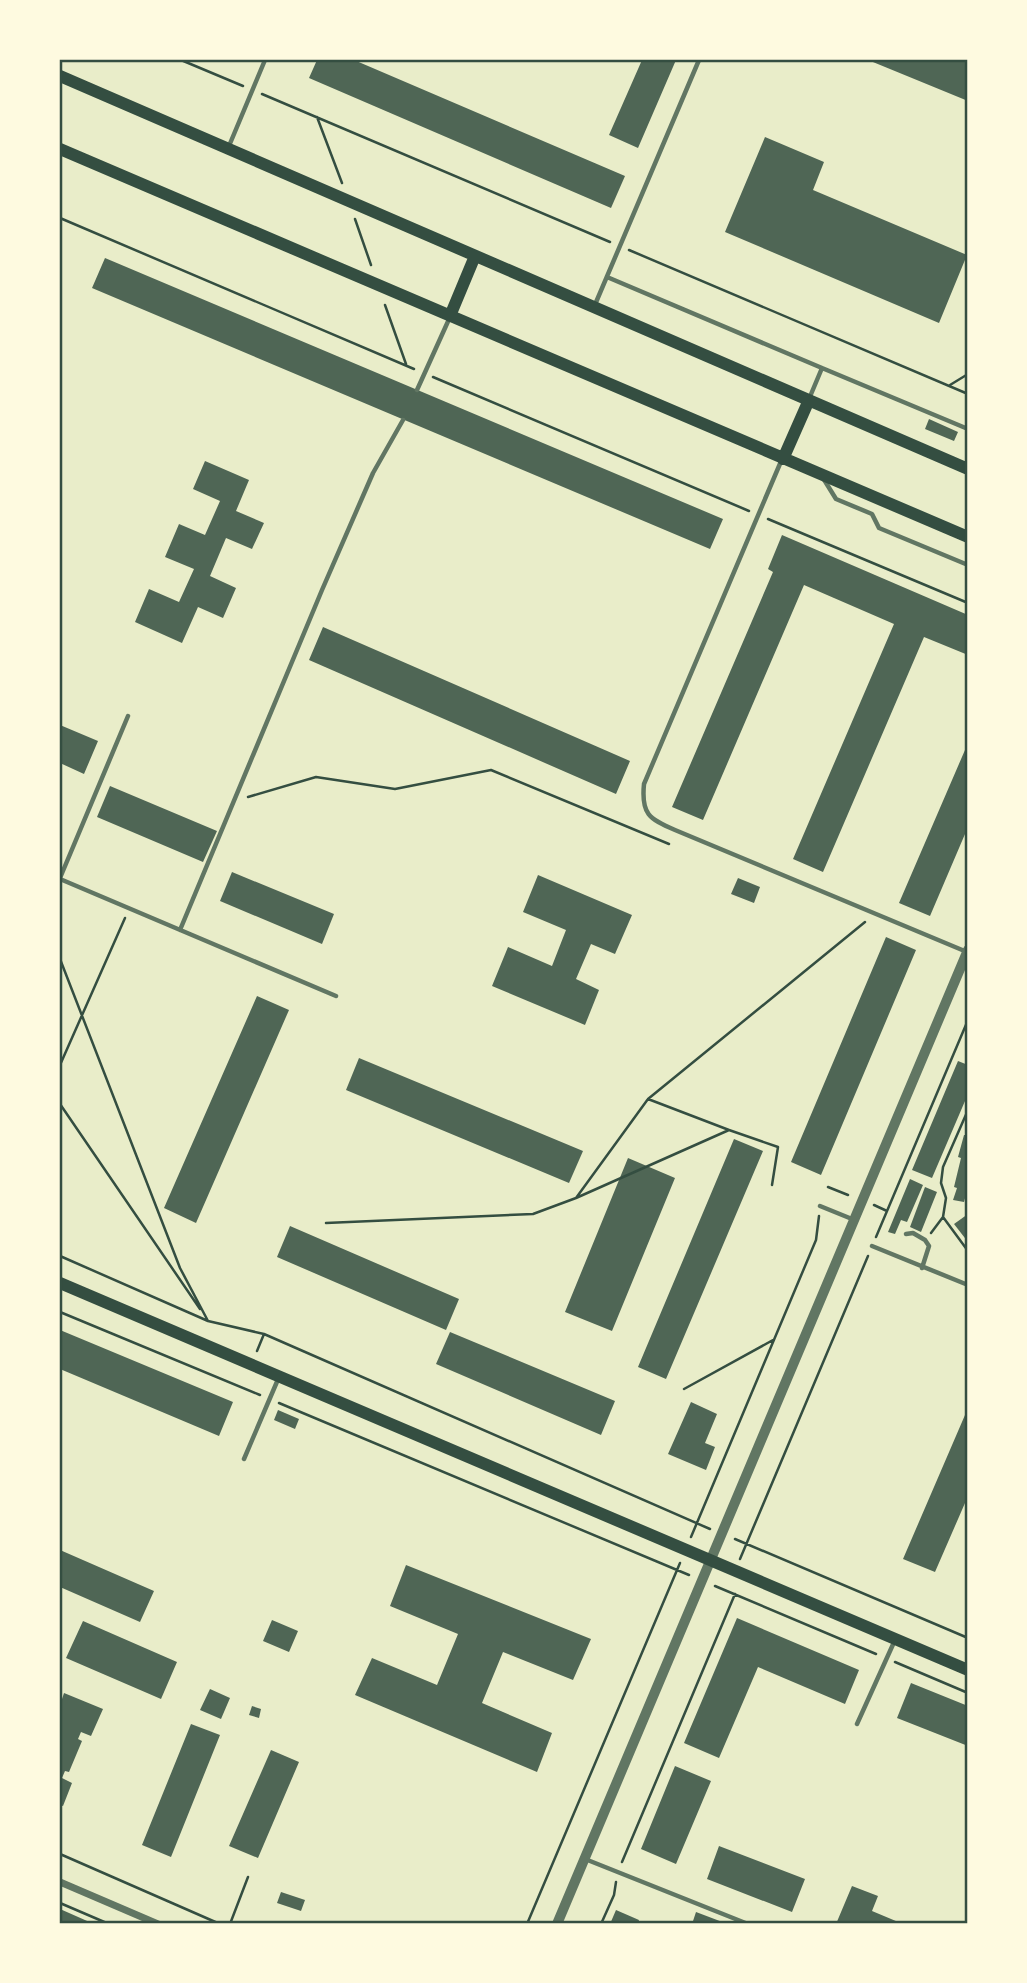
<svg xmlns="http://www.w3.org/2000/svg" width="1027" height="1983" font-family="'DM Sans',sans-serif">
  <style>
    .building { fill: #4f6655 }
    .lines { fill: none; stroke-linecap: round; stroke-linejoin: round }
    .path { stroke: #344e41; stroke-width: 2.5 }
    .service { stroke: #617663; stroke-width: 4.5 }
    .minor { stroke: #617663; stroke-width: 7 }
    .tertiary { stroke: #617663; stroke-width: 10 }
    .secondary { stroke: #344e41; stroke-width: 12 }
    .neatline { fill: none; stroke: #344e41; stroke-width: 2.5 }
  </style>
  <rect width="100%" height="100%" fill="#e9edc9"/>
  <!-- building -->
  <path class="building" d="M317 60H354L625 176 611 208 309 78Z
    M642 60H676L638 148 609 135Z
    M868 60H958L968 63V101Z
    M765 137 824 162 813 190 967 255 939 323 725 232Z
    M105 258 723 519 710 549 92 288Z
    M929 419 958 432 954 441 925 429Z
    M205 461 249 480 236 511 264 523 252 549 226 538 210 576 236 588 223 618 198 607 182 643 135 622 149 589 179 602 194 569 165 557 179 524 205 535 220 501 193 489Z
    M782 535 968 615V655L924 637 823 872 793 859 894 624 804 585 703 820 672 807 773 572 768 569Z
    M323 627 630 761 616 794 309 660Z
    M60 725 98 741 84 774 60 763Z
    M968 743V827L930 916 899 903Z
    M110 786 217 831 203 862 97 817Z
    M232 872 334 914 322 944 220 901Z
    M538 875 632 915 615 954 591 944 576 979 599 990 585 1025 492 986 508 947 552 966 566 930 523 912Z
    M738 878 760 887 754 903 731 894Z
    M886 937 916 950 821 1175 791 1162Z
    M257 996 289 1010 196 1223 164 1208Z
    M359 1058 583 1151 569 1183 346 1090Z
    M958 1061 968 1065V1094L932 1178 912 1170Z
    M964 1135H968V1187L964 1202 953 1200 957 1188 954 1187 961 1158 958 1157Z
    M734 1139 763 1151 666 1379 638 1367Z
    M628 1158 675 1178 612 1331 565 1312Z
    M910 1179 923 1185 907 1222 901 1220 895 1234 888 1232Z
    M925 1187 937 1192 921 1232 910 1227Z
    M968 1214V1242L954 1224Z
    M290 1226 459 1299 446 1330 277 1257Z
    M60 1330 233 1402 219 1436 60 1369Z
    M450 1332 615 1401 601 1435 436 1364Z
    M691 1402 717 1414 705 1443 715 1447 706 1470 668 1454Z
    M968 1408V1504L965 1503 935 1572 903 1559Z
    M278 1410 299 1419 295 1429 274 1420Z
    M60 1550 154 1591 140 1622 60 1587Z
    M406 1565 591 1639 573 1680 503 1652 482 1703 552 1733 537 1772 355 1695 372 1658 437 1685 458 1634 390 1606Z
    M737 1618 859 1670 845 1704 758 1667 719 1758 684 1743Z
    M272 1620 298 1631 289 1652 263 1641Z
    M83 1621 177 1662 161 1699 66 1658Z
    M911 1683 968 1706V1746L897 1718Z
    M210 1689 230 1698 221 1719 200 1710Z
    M64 1693 103 1709 91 1736 81 1732 78 1739 82 1741 69 1772 65 1771 62 1778 72 1783 63 1806 60 1805V1705Z
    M252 1706 261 1709 259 1718 249 1715Z
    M191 1724 220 1735 171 1857 142 1845Z
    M271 1750 299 1762 258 1858 229 1846Z
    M675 1766 711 1781 676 1864 641 1849Z
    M719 1846 805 1879 792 1912 707 1879Z
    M852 1886 878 1896 872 1911 903 1924H836Z
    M281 1892 305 1900 301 1911 277 1903Z
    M60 1909 94 1924H60Z
    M616 1910 639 1920 638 1924H610Z
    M696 1912 725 1923V1924H692Z"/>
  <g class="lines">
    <!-- path -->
    <path class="path" d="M181 60 243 86
      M262 94 610 242
      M317 117 342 183
      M60 218 414 369
      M355 219 371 265
      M629 250 968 394
      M385 305 406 364
      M433 377 749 511
      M950 385 968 374
      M768 519 968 603
      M248 797 316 777 395 789 491 770 669 844
      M60 959 180 1268 208 1321
      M60 1065 125 918
      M648 1099 865 922
      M60 1104 200 1309
      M729 1130 778 1147 772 1185
      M828 1187 848 1195
      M874 1205 887 1211
      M943 1217 968 1251
      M326 1223 533 1214 576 1198 729 1130 648 1099 576 1198
      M931 1233 943 1217 946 1198 941 1183 943 1167 968 1110
      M876 1237 968 1020
      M60 1256 208 1321 264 1334 710 1529
      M60 1312 260 1395
      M257 1351 264 1334
      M684 1389 773 1340
      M279 1403 689 1575
      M691 1537 816 1240 819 1216
      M735 1539 968 1638
      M740 1559 868 1256
      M715 1586 876 1654
      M895 1662 968 1693
      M60 1854 220 1924
      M622 1862 735 1594
      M60 1903 109 1924
      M230 1924 248 1877
      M527 1924 680 1563
      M601 1924 614 1895 616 1882"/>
    <!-- service -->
    <path class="service" d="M229 146 265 60
      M607 277 822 368 809 399
      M594 307 699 60
      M822 368 968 429
      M417 390 450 317
      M782 459 644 784C641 814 649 819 675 830L967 952
      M823 478 836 499 872 514 879 528 968 565
      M60 878 128 716
      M60 879 336 996
      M180 930 322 590 373 473 403 420
      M820 1206 852 1219
      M906 1234 913 1233 925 1240 929 1246 922 1268
      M872 1246 968 1285
      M244 1459 279 1377
      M857 1724 895 1640
      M585 1859 748 1924"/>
    <!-- minor -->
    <path class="minor" d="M60 1882 158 1924"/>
    <!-- tertiary -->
    <path class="tertiary" d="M557 1924 968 950"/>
    <!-- secondary -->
    <path class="secondary" d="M60 76 968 469
      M60 149 968 537
      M450 316 475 256
      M783 459 809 400
      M60 1283 968 1670"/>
  </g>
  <!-- border -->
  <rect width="1027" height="1983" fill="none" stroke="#fefae0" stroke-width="122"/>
  <rect x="61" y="61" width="905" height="1861" class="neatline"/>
</svg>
